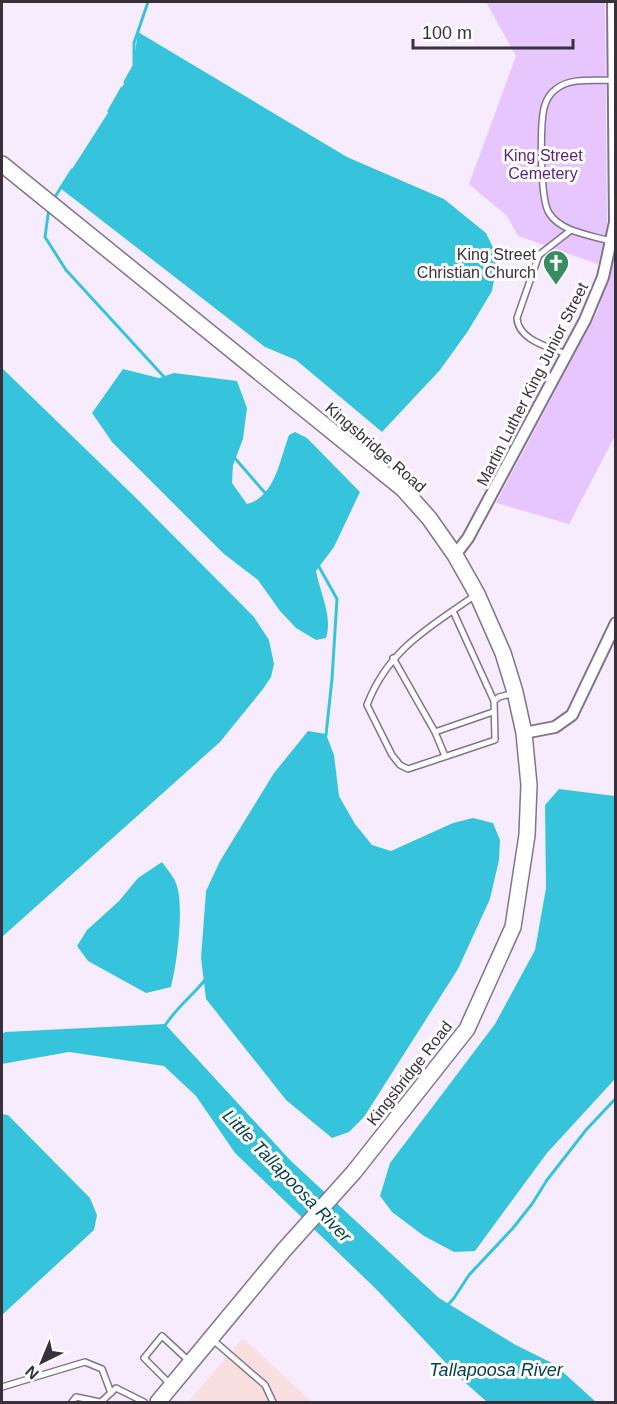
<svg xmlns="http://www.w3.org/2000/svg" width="617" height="1404" font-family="Helvetica,sans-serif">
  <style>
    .industrial { fill: #fadfe0 }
    .green { fill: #e7c6fe }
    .water { fill: #36c4dd }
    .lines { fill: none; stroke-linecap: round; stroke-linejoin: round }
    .stream { stroke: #36c4dd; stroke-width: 3 }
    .lane-casing { stroke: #83748d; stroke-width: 8 }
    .street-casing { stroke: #83748d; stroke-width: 14 }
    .secondary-casing { stroke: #83748d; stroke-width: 18 }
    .lane { stroke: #fff; stroke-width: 5 }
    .street { stroke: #fff; stroke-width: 10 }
    .secondary { stroke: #fff; stroke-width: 15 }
    .labels { text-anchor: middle; stroke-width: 6; stroke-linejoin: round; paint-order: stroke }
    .park-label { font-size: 16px; fill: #5d217c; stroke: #fff }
    .poi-label { font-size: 16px; fill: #38313c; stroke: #fff; text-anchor: end }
    .street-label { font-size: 16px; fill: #38313c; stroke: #fff }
    .water-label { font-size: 18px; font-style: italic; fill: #003f49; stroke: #fff }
  </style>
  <rect width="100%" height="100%" fill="#f6ecfd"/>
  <!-- industrial -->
  <path class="industrial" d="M243 1338 310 1400 311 1402H188Z"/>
  <!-- green -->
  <path class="green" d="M486 2H605L607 230 598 264 518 236 507 216 469 184 516 56Z
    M615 257V436L569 524 496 503 598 310Z"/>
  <!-- water -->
  <path class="water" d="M138 32 347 157 444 199 486 233 498 258 492 291 468 331 440 370 382 432 296 360 265 347 60 188 113 105 133 66Z
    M2 368 134 496 254 617 269 640 274 664 271 677 263 689 220 742 2 937Z
    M123 369 159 378 174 373 237 381 247 408 243 439 233 465 232 483 247 504C275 497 280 459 289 435L295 432 307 438 360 492 334 547 316 571C320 593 333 616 326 638L316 640 296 628 280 611 258 580 224 554 112 442 92 413Z
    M308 731 326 734 334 755 339 796 355 824 372 845 391 851 453 823 473 818 493 823 500 840 499 860 490 899 458 969 364 1117 349 1132 332 1138 286 1100 206 999 201 958 206 891 220 861 274 773Z
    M559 789 615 796V1079L547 1153 475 1251 454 1252 424 1236 392 1212 380 1196 390 1163 495 1024 535 950 546 888 545 805Z
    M162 862C167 869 175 878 177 886 184 909 177 964 171 987L146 993 88 961 77 946 87 930 119 901 138 878Z
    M165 1024 291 1161 439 1298 514 1344 554 1364 596 1402H487L460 1378 377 1290 235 1153 196 1096 164 1066 69 1052 2 1064V1034L5 1032Z
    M2 1114 8 1115 90 1198 97 1215 94 1230 2 1315Z"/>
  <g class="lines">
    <!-- stream -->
    <path class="stream" d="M125 82 134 66V43L148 2
      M109 111 122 88
      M53 200 72 170
      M49 208 45 237 66 270 166 379
      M233 456 266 494
      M318 565 337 599 332 679 326 735
      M164 1027C175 1009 192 996 205 980
      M447 1306 454 1298 469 1275 513 1228 532 1204 547 1180 586 1130 616 1098"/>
    <!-- lane casing -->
    <g class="lane-casing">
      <path id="lane" d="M610 241C590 235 561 232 549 213 540 199 540 126 544 108 546 100 549 94 556 89 571 77 595 81 614 80
        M566 354C549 347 518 340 517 318L539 255 571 230
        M477 594C430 627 388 649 367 705L392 755 400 765 408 769 495 740 494 701 499 697 514 693
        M453 611 494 701
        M393 658 435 732 493 712
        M435 732 445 756
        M213 1340 265 1385 273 1402
        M171 1385 144 1358 162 1336 190 1362
        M2 1387 85 1362 102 1369 111 1393
        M72 1402 76 1397 100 1402
        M101 1402 116 1388 144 1402"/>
    </g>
    <!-- street casing -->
    <g class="street-casing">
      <path id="street" d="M455 555 468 538 585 320 603 277 615 222 613 2
        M524 733 555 727 572 715 616 623"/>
    </g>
    <!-- secondary casing -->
    <g class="secondary-casing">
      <path id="secondary" d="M2 164 403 489 429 518 455 555 477 594 503 653 515 692 524 733 529 785 527 835 513 927 467 1029 354 1172 284 1250 158 1402"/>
    </g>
    <!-- lane -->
    <use href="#lane" class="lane"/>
    <!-- street -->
    <use href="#street" class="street"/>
    <!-- secondary -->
    <use href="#secondary" class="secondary"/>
  </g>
  <!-- icons -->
  <defs>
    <g id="church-pin" transform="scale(1.35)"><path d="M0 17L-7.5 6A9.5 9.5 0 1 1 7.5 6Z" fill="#388c5e" stroke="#fff"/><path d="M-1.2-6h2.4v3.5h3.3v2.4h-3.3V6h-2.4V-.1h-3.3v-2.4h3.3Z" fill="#fff"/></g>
  </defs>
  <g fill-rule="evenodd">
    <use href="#church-pin" x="556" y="263"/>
  </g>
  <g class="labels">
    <!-- park labels -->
    <g class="park-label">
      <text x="543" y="161">King Street<tspan x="543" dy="18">Cemetery</tspan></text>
    </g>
    <!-- poi labels -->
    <g class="poi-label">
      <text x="536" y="260">King Street<tspan x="536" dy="18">Christian Church</tspan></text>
    </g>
    <!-- street labels -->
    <g class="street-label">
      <text transform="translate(532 384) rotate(-63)" y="6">Martin Luther King Junior Street</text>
      <text transform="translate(376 447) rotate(41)" y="6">Kingsbridge Road</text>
      <text transform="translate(409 1073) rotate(-52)" y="6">Kingsbridge Road</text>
    </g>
    <!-- water labels -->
    <g class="water-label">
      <text transform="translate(287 1176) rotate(46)" y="6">Little Tallapoosa River</text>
      <text x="496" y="1376">Tallapoosa River</text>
    </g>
  </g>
  <!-- border -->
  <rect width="617" height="1404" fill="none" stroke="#38313c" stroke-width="6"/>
  <!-- north arrow -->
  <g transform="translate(42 1362) rotate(223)" stroke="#ffffff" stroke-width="4.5" paint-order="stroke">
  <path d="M0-4.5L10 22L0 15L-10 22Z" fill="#38313c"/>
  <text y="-9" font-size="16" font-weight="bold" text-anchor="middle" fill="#38313c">N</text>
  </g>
  <!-- scale -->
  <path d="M413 39v9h160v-9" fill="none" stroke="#38313c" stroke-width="3"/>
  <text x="422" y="39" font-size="18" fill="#38313c" stroke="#ffffff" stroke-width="4.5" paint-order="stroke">100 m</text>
</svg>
